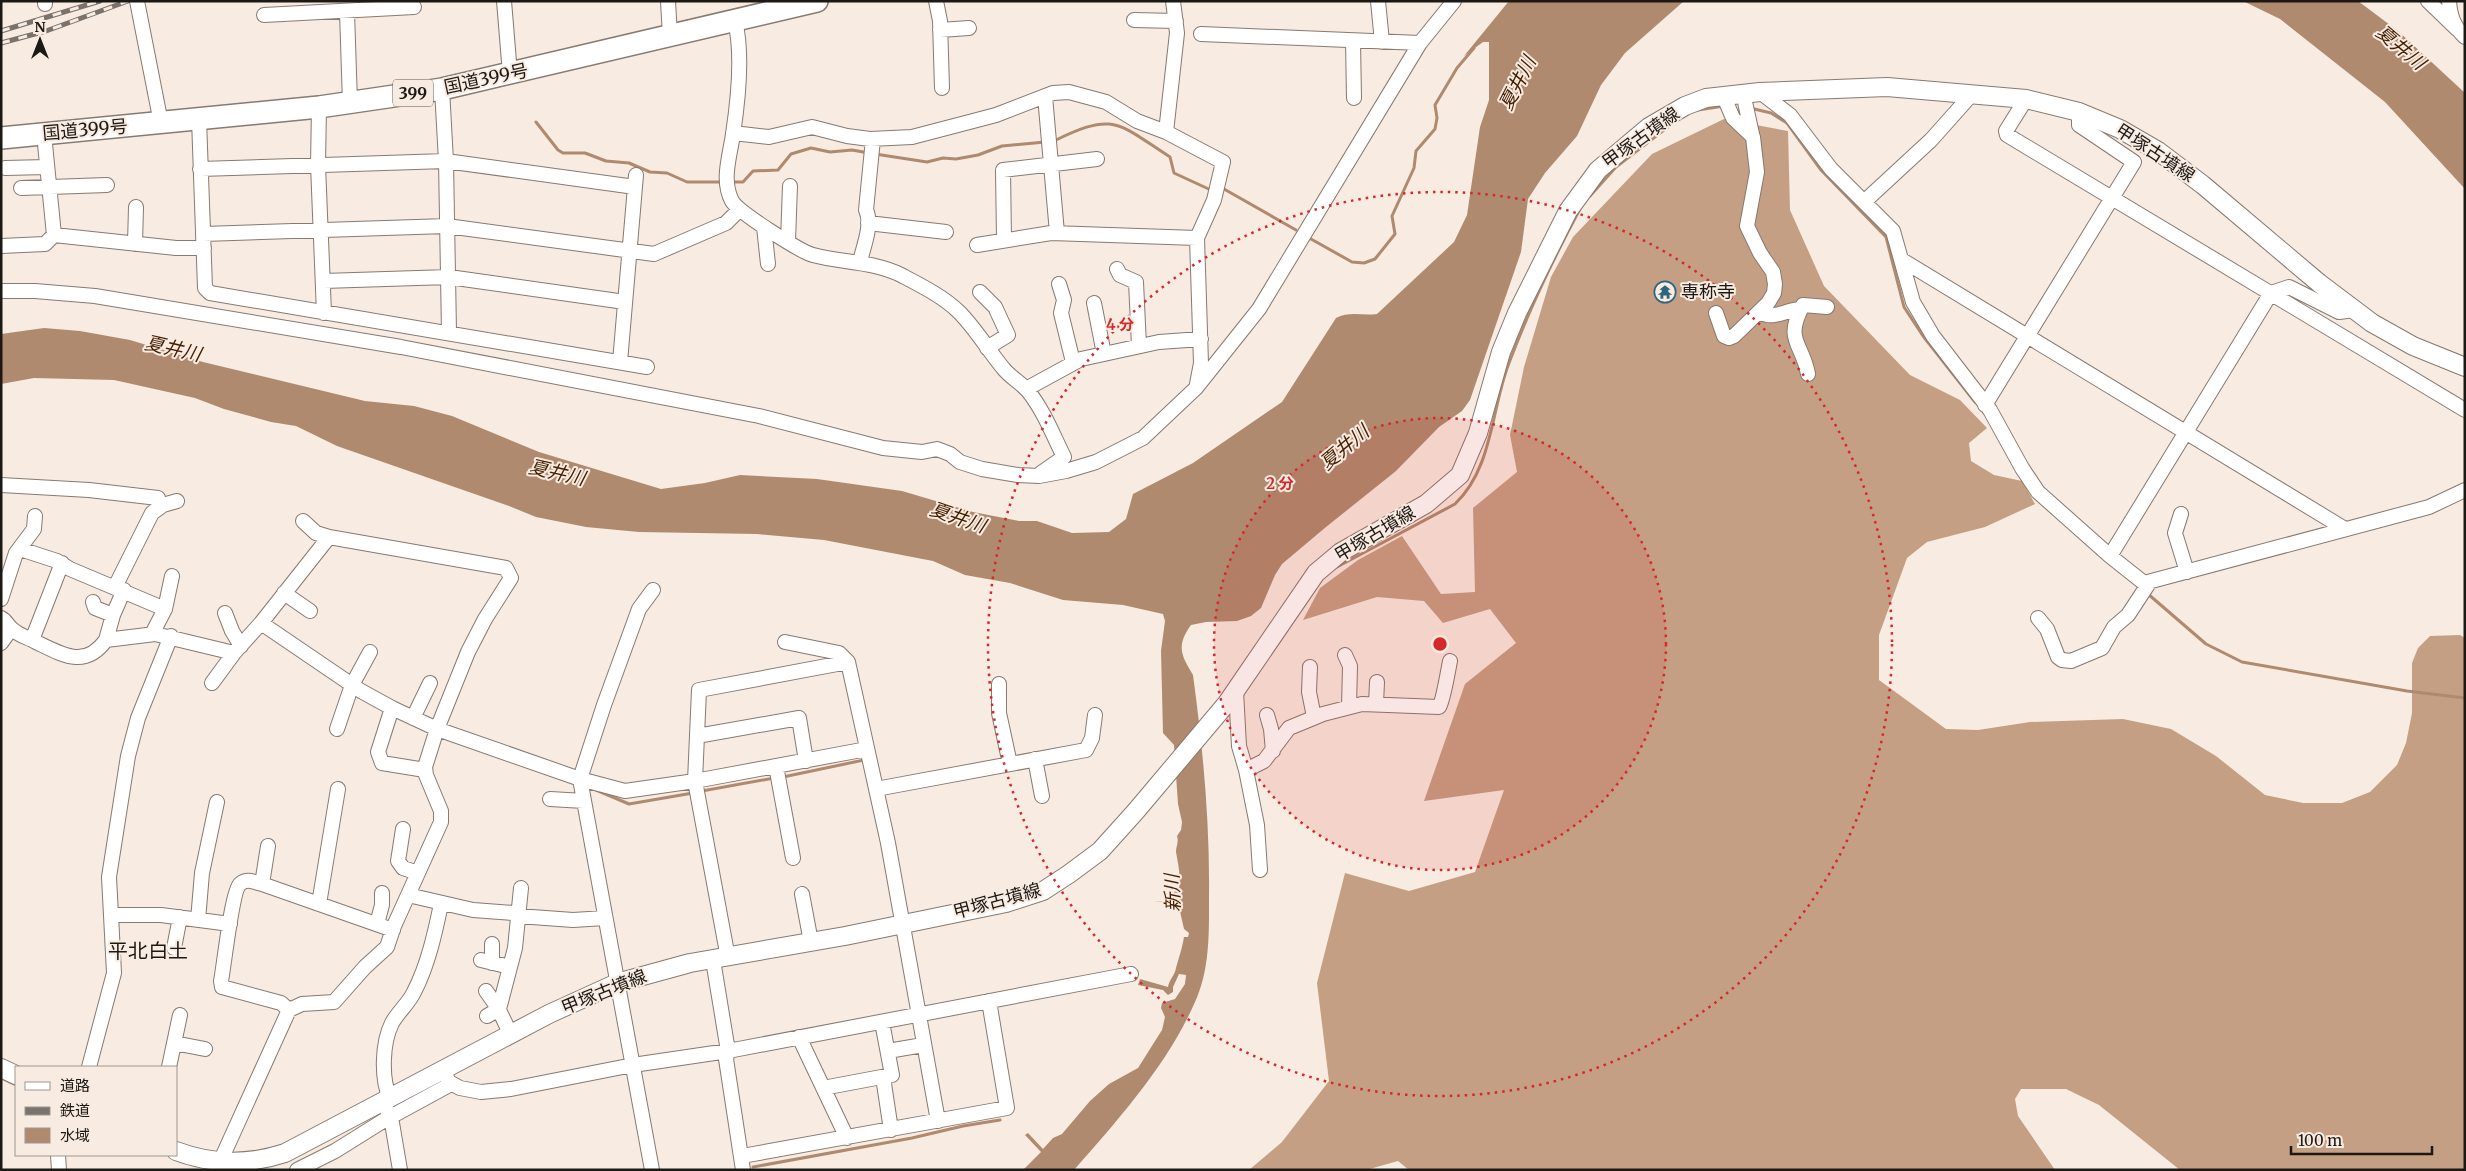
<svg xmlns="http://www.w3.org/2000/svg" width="2466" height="1171" font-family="Merriweather,'Noto Sans JP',serif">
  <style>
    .forest { fill: #c59f83 }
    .water { fill: #af8a6f }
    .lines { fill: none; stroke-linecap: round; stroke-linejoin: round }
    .stream { stroke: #af8a6f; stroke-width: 3 }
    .minor-casing { stroke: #867a71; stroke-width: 16 }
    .major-casing { stroke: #867a71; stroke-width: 20 }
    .highway-casing { stroke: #867a71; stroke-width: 24 }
    .minor { stroke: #fff; stroke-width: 14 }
    .major { stroke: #fff; stroke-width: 18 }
    .highway { stroke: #fff; stroke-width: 21 }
    .rail-casing { stroke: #7a726c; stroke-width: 5 }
    .rail { stroke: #f8ebe1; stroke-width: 3; stroke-dasharray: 9; stroke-linecap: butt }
    .ring { fill: none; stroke: #d62828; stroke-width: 2.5; stroke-dasharray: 2.5 5 }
    .labels { text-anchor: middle; stroke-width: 4; stroke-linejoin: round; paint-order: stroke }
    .shield { fill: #f8ebe1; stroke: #5e5752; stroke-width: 1 }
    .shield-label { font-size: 16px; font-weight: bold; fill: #1c1814 }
    .street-label { font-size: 18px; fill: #1c1814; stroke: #f8ebe1 }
    .poi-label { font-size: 18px; fill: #1c1814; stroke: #f8ebe1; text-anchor: start }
    .water-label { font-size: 19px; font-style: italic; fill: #431f00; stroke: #f8ebe1 }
    .quarter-label { font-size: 20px; fill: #1c1814; stroke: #f8ebe1 }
    .centre { fill: #d62828; stroke: #f8ebe1; stroke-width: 2.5 }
    .ring-label { font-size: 15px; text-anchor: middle; font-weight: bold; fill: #d62828; stroke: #f8ebe1; stroke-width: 4; stroke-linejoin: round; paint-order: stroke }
  </style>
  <rect width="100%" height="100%" fill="#f8ebe1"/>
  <!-- forest -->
  <path class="forest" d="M1724 119 1788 131 1790 210 1824 286 1910 375 1960 400 1987 428 1969 443 1971 461 1994 475 2022 481 2035 504 1985 527 1927 542 1907 558 1879 635V680L1946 729 1978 730 2030 722 2123 719 2171 729 2216 756 2265 795 2303 803H2342L2370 792 2397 765 2406 743 2412 713V663L2418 648 2430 636 2460 635 2465 638V1170H2180L2099 1105 2066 1089H2021L2015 1099 2018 1116 2055 1170H1409L1398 1161 1366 1170H1249L1282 1142 1329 1081 1317 983 1345 873 1409 891 1475 872 1504 790 1424 801 1465 684 1516 643 1490 609 1443 623 1424 601 1377 597 1303 620 1320 588 1358 560 1402 536 1441 594 1475 592 1473 508 1517 472 1510 435 1524 367 1551 277 1573 237 1652 154Z"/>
  <!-- water -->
  <path class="water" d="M1509 1H1684L1625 53 1601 85 1577 136 1545 173 1528 199 1521 252 1470 400 1462 411 1439 427 1396 471 1326 527 1282 564 1275 575 1261 608 1251 616 1237 621 1206 622 1191 625C1176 646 1181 655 1193 675 1203 749 1210 823 1209 898 1209 933 1210 969 1195 1002 1168 1064 1118 1120 1074 1170H1023L1041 1152 1025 1135 1028 1133 1043 1149 1053 1138 1062 1134 1090 1101 1109 1084 1138 1068 1162 1030 1165 1017 1161 1008 1162 1003 1175 999 1185 984 1186 975 1179 974 1173 987V992L1168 995 1163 990 1138 985 1140 979 1168 987C1169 980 1175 975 1176 968 1179 957 1182 949 1184 937H1188L1189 933 1184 929 1179 907 1174 904V901L1154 902 1174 900V892L1179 888C1181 875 1178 864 1176 852 1176 846 1179 842 1177 836L1181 830 1182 822 1178 804 1174 745 1163 733 1161 651 1165 621 1163 614 1123 605 1063 600 1010 583 965 575 933 561 824 540 757 534 639 532 586 527 536 517 509 506 337 446 296 426 271 422 224 409 195 398 114 380 34 378 1 384V334L44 328 80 331 130 340 203 362 365 401 414 406 452 416 539 452 661 489 705 483 740 475 817 479 902 491 973 512 1019 521H1037L1072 533 1109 532 1126 519 1133 494 1193 463 1282 402 1336 318C1349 311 1362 316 1377 314L1454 242 1467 215 1480 127 1489 100V42H1483L1464 56Z
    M2243 1H2358L2398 31 2465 93V189L2385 102 2280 19Z"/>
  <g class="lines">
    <!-- stream -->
    <path class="stream" d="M1750 108 1771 113 1787 123 1821 170 1886 237 1904 307 1923 336 1975 402
      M1698 110 1724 106
      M536 122 558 150 563 153H585L606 161 629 163 650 172 667 173 687 182H723
      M1054 141C1115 111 1117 123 1170 157L1174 173 1213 191
      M875 154 927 162 943 158 956 159 978 155 1002 146 1045 142
      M731 182H743L753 171 778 170 791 154 811 148 830 152 852 150 869 153
      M1221 191 1224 189 1296 230
      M1590 196 1616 167 1673 123
      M1311 239 1352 262 1364 263 1375 259 1395 234 1392 216 1414 168 1416 151 1435 129 1437 118 1435 105 1457 68 1474 48
      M1335 568 1455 504C1493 468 1491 409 1509 363 1529 310 1554 257 1581 207
      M2148 594 2206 644 2242 662 2407 691 2465 698
      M783 777 864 760
      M596 790 629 804 693 793
      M702 791 774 778
      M1 1078 16 1085
      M753 1167 912 1138 963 1126 1000 1120"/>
    <!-- minor casing -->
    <g class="minor-casing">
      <path id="minor" d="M137 1 161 123
        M504 1 510 74
        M668 1 670 36
        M936 1 940 21 942 88
        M1173 1 1177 33 1166 132 1223 162 1214 200 1197 238 1201 363 1197 384
        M1378 1 1382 42
        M2428 1 2457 29
        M2449 1C2450 16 2454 27 2465 37
        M45 4V1
        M347 12 350 103
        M264 15 414 7
        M1134 20 1176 21
        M735 21C743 53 738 101 733 134 730 156 721 180 732 201 738 212 801 252 813 255 842 263 873 261 901 275 920 285 944 297 959 312 976 329 988 350 1003 368 1010 377 1021 383 1028 391 1044 411 1053 435 1064 457L1041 473
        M940 30 969 28
        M1201 34 1420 43
        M1353 41 1354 98
        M442 89 446 161 449 332
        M1760 92 1790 115 1831 169 1893 231 1913 302 1933 336 1990 410 2022 468 2038 492 2110 556 2144 583 2429 507 2465 490
        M1743 93 1752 134
        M1045 96 1057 233
        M2026 99 2006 131 2007 135 2465 410
        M319 107 318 165 324 313
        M199 119 205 288 210 293 647 367
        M733 133 769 137 812 127 847 136 870 139 912 137 996 115 1053 93 1069 92 1106 102 1137 121 1166 132
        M44 134 54 235 176 248H204
        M5 168 47 167
        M200 169 446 161 635 187
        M21 188 107 185
        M1865 201 1931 140 1972 94
        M868 223 946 232
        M764 227 768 264
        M203 234 447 226 654 254 726 223 739 210
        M1004 240 1003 170 1097 159
        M788 241 790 186
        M135 244 136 207
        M977 245 1051 233 1197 238
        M1 246 45 244 54 235
        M1902 260 2345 529
        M860 262C863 247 873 225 866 210L873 139
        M1117 269 1120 275 1136 282 1139 346
        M323 281 449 277 625 302
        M1059 284 1064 300 1061 313 1073 362
        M1 291H35L95 296 401 347 759 416 883 448 922 452 937 449 950 454 960 462 982 469 1018 475 1039 476 1066 471 1096 462 1143 438 1196 388 1259 309 1420 43 1454 1
        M980 292 995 307 1008 335 987 348
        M1094 303 1104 354
        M1760 312C1774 321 1786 309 1801 309
        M1716 313 1724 336 1729 338 1734 336 1768 303 1774 293 1775 284 1773 272 1760 253 1747 226 1757 172 1753 137 1733 118 1723 95
        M620 362 636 175
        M1808 374C1802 342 1784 341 1803 305L1827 307
        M1026 389 1081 359 1159 342 1201 339
        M1985 405 2134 162 2079 125V112
        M1 485 89 490 158 498
        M2181 514 2175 533 2187 572
        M20 549 57 561 70 569 165 609
        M2110 556 2271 293 2289 287 2339 312 2354 310
        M115 587 152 513 163 505 177 501
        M284 593 310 611
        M1 599 16 553 34 529 35 516
        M93 602 95 608 113 615
        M225 613 232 631 241 646
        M1 618C7 621 7 625 12 629 18 635 29 638 36 642 63 655 85 669 106 640L155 634 234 653 261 623 329 537
        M2038 618 2047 629 2058 657 2062 660 2071 661 2102 648 2114 627 2128 615 2149 583
        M261 623 361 691 392 708 437 729 580 779 625 791 695 781 867 749
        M152 634 165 609 172 576
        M32 640 62 563
        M106 640 113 615 124 590
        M785 642 839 653 848 662
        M1 643 11 629
        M1345 655 1350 666 1349 707
        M1310 667 1309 692 1314 717
        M212 683 234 653
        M999 684V713L1010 764
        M1236 691 1239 746 1246 770 1257 825 1260 870
        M1376 704 1377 682
        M392 708 378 752 382 763 425 770
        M1267 715 1271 729 1273 751
        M413 718 430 683
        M337 729 352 685 370 652
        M697 736 799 718 806 761
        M1035 759 1042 796
        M776 766 793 858
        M1246 770 1264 761 1289 728 1323 714 1362 704 1439 707C1443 702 1448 671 1450 661
        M876 789 1086 750 1092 738 1095 715
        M550 799 584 801
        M403 829 398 861 403 868 418 873
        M262 884 268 846
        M802 894 811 942
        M408 895 473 910 513 913 518 916 573 920 605 918
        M319 904 338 789
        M112 915H161L230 924
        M198 920 202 873 217 802
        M377 924 382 905V893
        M174 948 180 917
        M728 958 695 781 699 690 848 662 888 843 938 1121
        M481 960 510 967
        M713 960 728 1051 726 1059 743 1170
        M492 963V944
        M486 991 498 1008 511 1035
        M289 1010 281 1003 222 987 221 981C224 966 232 891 240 884 247 878 254 882 262 884L393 930
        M487 1016 499 1009 515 948 521 888
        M799 1037 847 1138
        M174 1043 205 1049
        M888 1051 923 1045
        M89 1067 114 973 109 877 128 756 138 718 171 636
        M169 1067 180 1015
        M443 1070 449 1082 460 1088 481 1092 511 1089 633 1065 728 1051 1131 974
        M883 1077 891 1130
        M823 1088 892 1075 882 1022
        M390 1098C381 1079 382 1043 392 1023 398 1012 409 1003 414 992 428 965 435 933 441 904
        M387 1110 391 1117 400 1170
        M58 1155 59 1170
        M742 1156 1007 1108 989 1001
        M220 1162 289 1010 302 1004 334 1002 365 967 387 947 394 926 441 822V811L426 775 425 767 437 729 468 652 485 619 511 578 506 568 329 537 316 533 303 521
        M297 1170 335 1151 383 1121 451 1084
        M652 1170 580 779 604 705 639 609 653 590"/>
    </g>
    <!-- major casing -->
    <g class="major-casing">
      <path id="major" d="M1 1068 16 1075
        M176 1151C213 1165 249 1165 285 1153L549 1014 617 983 690 963 845 936 1006 903 1043 891 1069 874 1100 851 1136 811 1227 703 1316 573 1341 552 1426 504 1460 475 1478 433 1501 352 1517 313 1568 211 1598 170 1625 147 1649 127 1685 106 1706 98 1760 92 1887 87 2026 99 2079 112 2120 129 2158 151 2203 185 2319 283 2372 323 2413 346 2465 367"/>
    </g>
    <!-- highway casing -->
    <g class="highway-casing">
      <path id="highway" d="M1 138 319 107 442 89 817 1"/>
    </g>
    <!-- minor -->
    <use href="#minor" class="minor"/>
    <!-- major -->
    <use href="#major" class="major"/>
    <!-- highway -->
    <use href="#highway" class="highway"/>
    <!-- rail casing -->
    <g class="rail-casing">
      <path id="rail" d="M1 31 100 1
        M1 43 46 31 128 1"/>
    </g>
    <!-- rail -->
    <use href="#rail" class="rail"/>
  </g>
  <!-- distance rings -->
  <circle cx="1440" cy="644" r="226" fill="#d62828" fill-opacity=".12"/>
  <g class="ring">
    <circle cx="1440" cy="644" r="226"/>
    <circle cx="1440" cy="644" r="452"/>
  </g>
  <!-- icons -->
  <defs>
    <g id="temple-ring" transform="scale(1.125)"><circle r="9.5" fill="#f8ebe1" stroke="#2d657f" stroke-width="1.5"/><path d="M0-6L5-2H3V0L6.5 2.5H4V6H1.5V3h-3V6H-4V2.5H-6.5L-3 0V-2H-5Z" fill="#2d657f"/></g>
  </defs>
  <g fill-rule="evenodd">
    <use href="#temple-ring" x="1665" y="292"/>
  </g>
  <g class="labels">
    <!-- shield labels -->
    <rect class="shield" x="393" y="79.5" width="40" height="27" rx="4"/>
    <g class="shield-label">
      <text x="413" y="99">399</text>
    </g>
    <!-- street labels -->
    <g class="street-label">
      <text transform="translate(486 79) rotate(-12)" y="6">国道399号</text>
      <text transform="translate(85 130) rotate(-5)" y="6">国道399号</text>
      <text transform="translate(1641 138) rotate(-36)" y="6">甲塚古墳線</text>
      <text transform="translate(2155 153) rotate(33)" y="6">甲塚古墳線</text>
      <text transform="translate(1375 534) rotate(-31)" y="6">甲塚古墳線</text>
      <text transform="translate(997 901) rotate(-15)" y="6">甲塚古墳線</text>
      <text transform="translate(604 992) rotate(-22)" y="6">甲塚古墳線</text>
    </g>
    <!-- poi labels -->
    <g class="poi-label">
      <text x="1681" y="298">専称寺</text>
    </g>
    <!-- water labels -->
    <g class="water-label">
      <text transform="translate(2401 47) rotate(40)" y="7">夏井川</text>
      <text transform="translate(1517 83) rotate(-63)" y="7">夏井川</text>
      <text transform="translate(173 348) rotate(13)" y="7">夏井川</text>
      <text transform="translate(1344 447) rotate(-40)" y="7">夏井川</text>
      <text transform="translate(557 472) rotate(13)" y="7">夏井川</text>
      <text transform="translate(958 517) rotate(19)" y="7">夏井川</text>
      <text transform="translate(1172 893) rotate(-92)" y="7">新川</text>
    </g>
    <!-- quarter labels -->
    <g class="quarter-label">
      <text x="148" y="958">平北白土</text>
    </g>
  </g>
  <circle cx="1440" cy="644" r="8" class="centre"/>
  <g class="ring-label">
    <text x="1120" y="330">4 分</text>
    <text x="1280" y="489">2 分</text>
  </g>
  <!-- border -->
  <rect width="2466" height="1171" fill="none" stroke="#1c1814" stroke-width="5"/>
  <!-- legend -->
  <rect x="15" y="1066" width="162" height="90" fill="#f8ebe1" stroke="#a0978f"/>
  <rect x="25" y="1082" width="25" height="8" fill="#ffffff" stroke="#a0978f"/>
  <text x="60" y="1091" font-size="15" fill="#1c1814">道路</text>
  <rect x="25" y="1107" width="25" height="8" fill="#7a726c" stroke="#a0978f"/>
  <text x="60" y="1116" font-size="15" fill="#1c1814">鉄道</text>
  <rect x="25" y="1128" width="25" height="15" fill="#af8a6f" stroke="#a0978f"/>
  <text x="60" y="1141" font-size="15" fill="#1c1814">水域</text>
  <!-- north arrow -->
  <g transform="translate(40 40)" stroke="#f8ebe1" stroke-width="4" paint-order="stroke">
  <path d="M0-4L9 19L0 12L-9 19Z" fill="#1c1814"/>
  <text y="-8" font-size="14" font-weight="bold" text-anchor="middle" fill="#1c1814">N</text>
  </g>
  <!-- scale -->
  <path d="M2291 1146v8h141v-8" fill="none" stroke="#1c1814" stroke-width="2.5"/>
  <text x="2298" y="1146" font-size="15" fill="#1c1814" stroke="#f8ebe1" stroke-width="4" paint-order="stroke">100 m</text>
</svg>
